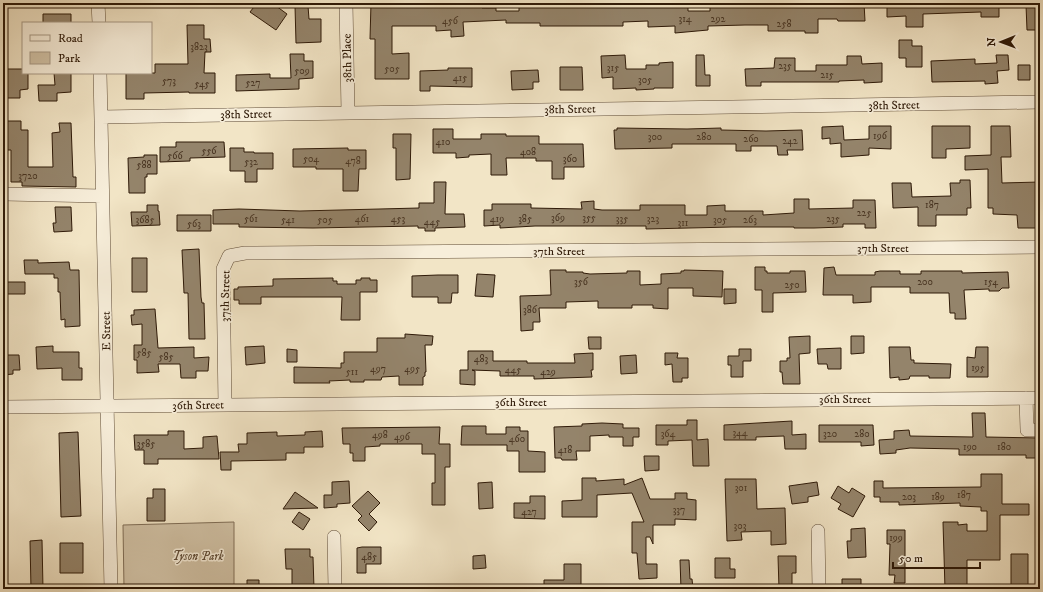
<svg xmlns="http://www.w3.org/2000/svg" width="1043" height="592" font-family="'IM FELL DW Pica',serif">
  <style>
    .green { fill: #d1c2a6; stroke: #806e57 }
    .building { fill: #94846b; stroke: #2f1a08 }
    .lines { fill: none; stroke-linecap: round; stroke-linejoin: round }
    .minor-casing { stroke: #604d38; stroke-width: 14 }
    .minor { stroke: #f7eeda; stroke-width: 13 }
    .labels { text-anchor: middle; stroke-width: 3; stroke-linejoin: round; paint-order: stroke }
    .number-label { font-size: 10px; fill: #483421 }
    .street-label { font-size: 12px; fill: #2f1a08; stroke: #f7eeda }
    .park-label { font-size: 12px; font-style: italic; fill: #604c37; stroke: #f7eeda }
  </style>
  <rect width="100%" height="100%" fill="#f2e5c6"/>
  <filter id="stains"><feTurbulence type="fractalNoise" baseFrequency=".005" numOctaves="4"/><feColorMatrix values="0 0 0 0 .2 0 0 0 0 .09 0 0 0 0 .02 0 0 0 .5 -.17"/></filter>
  <radialGradient id="worn" r=".72"><stop offset=".6" stop-color="#630" stop-opacity="0"/><stop offset="1" stop-color="#630" stop-opacity=".3"/></radialGradient>
  <!-- green -->
  <path class="green" d="M234 522V589H124L123 525Z"/>
  <!-- building -->
  <path class="building" d="M257 3H272L287 14 276 30 250 12Z
    M371 3H400V6H418V3H482V8H496V11H519V3H688V11H710V3H795V6H817V3H864L865 21H838L837 19H818V33H805V31H768V25H745L708 26V30L675 33V26L648 27V21L623 22V26H540V23H506V20L463 22 464 36 451 37V30L436 31V26H392V54L409 53V79H375V39H370Z
    M887 3H999V17H981V12L923 14V27H906V16L887 17Z
    M1026 5H1040V30H1027Z
    M295 6H308L309 19H321V42L296 43Z
    M43 14H71V23H43Z
    M187 25H204V39H210L211 52H205L204 73H215V93H189V92L144 93V99H126V73H155V64H188Z
    M899 40H912V46H922V67H906V58H899Z
    M290 54H304V61H313V78L299 79V89L236 91V75L270 74V78H291Z
    M625 55 626 69H646V65H659V63L673 62V88H654V89L636 90V88L613 89V77L602 78 601 56Z
    M696 55H704L705 75H710V86H696Z
    M996 55H1008L1009 70 997 71 998 83 985 84V81L932 82 931 61 975 59V64L997 63Z
    M847 56H861L862 64 882 63V82L864 83V80L839 81V82H761V86H746L745 69 774 68 775 58H795V71H816V65H847Z
    M1018 65H1030V80H1018Z
    M560 67H582L583 90H560Z
    M448 68H472V87L430 86V91H420V71L448 70Z
    M6 69H23V73H28V89L20 90V98H7Z
    M538 70 539 82H533V89L512 90 511 71Z
    M54 73H71V92L57 93V101H39L38 85H55Z
    M7 121H21V130H28V167H53L52 133 60 132 59 123H71L73 177H76V187L22 186V182H11V150H7Z
    M843 126 844 140 869 139V126H891V149L869 148V155L841 157V143L830 144V138L822 139V127Z
    M932 126H970V148L946 149V158H932Z
    M991 126H1010L1011 157H1001L1002 183 1040 182V228H1018L1017 215 993 214V208H988V169L965 170V156L991 155Z
    M617 128 687 129 721 128V130L766 131 802 130 803 150H787L788 155H778L777 146H751V151H736V144H672V148L615 149 614 130H617Z
    M433 129H453V139H481V134H506V136H539V144H583L584 167H564V179H552V161H536V158H506L507 175H491V154L469 155V157L456 158V153H433Z
    M393 134H411L410 179 396 180V148H393Z
    M176 142H224L225 157 190 158V161L160 162V147H176Z
    M230 148H244V152H254V153H273V169H257V182H245V171H230Z
    M348 148V150H366V169H359L358 191H343V169H316V167H293V149Z
    M144 155H157V174H147V177H145V193H129L128 158 144 157Z
    M960 180H970L971 208H967V215H936V226H918V207L893 208 892 183H911L912 197 951 196 950 183H960Z
    M434 182H446L445 214H464L465 227 435 228V231H425V228H418V226L313 228 239 227V224H213V210L239 209 300 211 419 208V203H434Z
    M794 199H809V209L853 208V200H875L876 228H865V224H843V227L814 228H794V227H732L646 229V226H535L500 228V225L484 226V210H492V204H531V208L582 209 581 202 594 201V209L602 210H640V205H685V215H707V206L725 205V211H763V215L794 213Z
    M147 205H158V211H159L160 225 132 226 131 212H147Z
    M55 207H71L72 231 54 232 53 223H56Z
    M177 215H211V231H177Z
    M199 249 201 297 202 303H204L205 339H189L188 293H184L182 250Z
    M132 258H147V292H132Z
    M24 260H38V263L69 262 70 270H79L80 326 65 327V319L61 320 60 292H58V278H54V274H25Z
    M755 267H765V271H767V273H790V271H805L806 292 773 293V312H762V290H755Z
    M834 267 836 275H875V272L880 271H900V274H921V271H962V273L1008 272 1009 288H1002L999 291H989V289L964 290 966 319H955V313H950L949 293H910V287H871V302L853 303V295H823L824 268Z
    M550 270H566V272H583V273L590 274 627 273V271H640V285L661 284V274L681 273V271H684V270L723 271 722 297 693 296V288H668V309L653 308V305H632V308H598V301L566 302V308H539L540 322H533V330L521 331 520 296 551 295Z
    M477 274 495 275 493 297 475 296Z
    M438 275H458V293H452L451 303H438V297H412V276Z
    M333 278V281H337V284H356V280H361V278H370V280H377V292H360V320H341L342 297H261V304H239V300H234V289H238V287L273 286V279Z
    M3 282H25V294H3Z
    M724 289H736V303L724 304Z
    M155 309 158 348 194 347V358L209 357 208 371H196V378H181L180 364H158L159 372 137 373V360H134V345H142V324L132 325 131 315H134V310Z
    M405 334 433 336 432 345H425L426 372H425V376L423 377V385H399V376L382 377 381 380H364V382H350V380L329 381 330 383H294V367L341 368V363H344V352H377V338H405Z
    M810 336V353L799 354 800 384H783L782 372H780V361H787V358H790L789 337Z
    M851 336H864V353L851 354Z
    M588 337H601V349H589Z
    M53 346V352H79V368H82V380H62V368L37 369 36 347Z
    M264 346 265 363 246 365 245 347Z
    M889 347H910L911 360H914V363L951 364 950 378H929V376H910L909 379 899 380V377L890 378Z
    M976 347H988V377H967V357L975 358Z
    M841 348V369H828L827 364H818L817 349Z
    M287 349 297 350V362H287Z
    M739 349H751V361H743V377H731V365H728V356H739Z
    M468 351H493V361H527V363H575L574 354 593 353V370H591L592 377 534 379V376H500V371L472 370 475 371V385L460 384V370H468Z
    M665 353H678L677 358H688V378H682V382H673L672 364 665 365Z
    M4 355H19L20 370H13V374L3 375Z
    M636 355 637 373 621 374 620 356Z
    M972 413H985L986 437 1040 438V458H1026V455H959V449L910 448 896 450V453L880 454 879 440 894 439V431L909 430 910 436 973 437Z
    M687 420H697V440L708 439 709 466H693L692 440 668 441V445H656V425H687Z
    M792 421V435L806 434V449H785L784 436 756 437V440H724V425Z
    M602 423 623 424V428H639V437H633V446H623V437H609V435L590 436V451H576L577 460H562L561 458H555L554 427 582 426V424Z
    M819 425H873L874 445 861 446V442H819Z
    M462 426H486V434H506V427H520V431H528V451L545 452V472H519V451H507V445H461Z
    M440 427 439 444H450V467H445V505H432V483H435V454H422V444H380V446L365 447V461H353V453H350V444H343L342 428Z
    M168 431H184V449L203 448V437L217 436 219 459H158V464H144V450H135L134 435H168Z
    M322 431 323 447H304V453H286V460L231 461V470H221L220 452H239L238 444H247V433L277 432V436L305 435V432Z
    M78 432 81 516 61 517 59 433Z
    M644 456H659V470L645 471Z
    M981 474H1002V504H1029V515H1000V560H967V589H945L943 522H958V525L967 524V531H987V511H981V507L960 506V503L899 505V502H880V497H874V481H883V488L981 487Z
    M582 478H596V481L624 479V485L642 478 650 499H675V493H687V499L696 500V520L675 519V525H653V544L650 537H646V564H657V578L639 579 637 553H632V522H644L632 493 597 495V517H562V501L582 500Z
    M725 479H756L757 509 785 508 786 544 771 545V531L741 532 742 540 727 541Z
    M349 481 350 503 337 504V507L324 508V495H332V482Z
    M492 482 493 508 479 509 478 483Z
    M817 482 819 495 808 497V502L792 504 789 486Z
    M838 486 849 493 852 488 865 496 853 517 838 509 841 504 831 498Z
    M153 489H165V521H147V498H153Z
    M368 491 380 503 369 514 377 522 369 531 358 520 362 516 352 506Z
    M295 492 318 508 283 509Z
    M530 496H545V519L514 518V503H530Z
    M299 512 310 519 303 530 292 522Z
    M865 528 866 557 848 558 847 541H851V529Z
    M887 530H905V583H894L895 575H889L890 544H887Z
    M42 540 43 589H31L30 541Z
    M60 543H83V573H60Z
    M362 547H381V564H366V573H357V548Z
    M285 549H310V557H313L314 589H292V569H286Z
    M1011 554H1028V589H1011Z
    M485 555 486 568 473 569V556Z
    M778 556H796V573H792V589H779Z
    M715 558H730V569H735V578H715Z
    M680 560H689L690 579H692L693 589H681Z
    M564 564H581V589H544V580H564Z
    M842 579H861V589H842Z
    M247 580H259V589H247Z"/>
  <g class="lines">
    <!-- minor casing -->
    <g class="minor-casing">
      <path id="minor" d="M98 3 99 23
        M346 3 348 112
        M100 73 111 589
        M101 117 1040 102
        M4 194 102 196
        M1026 398 1027 430H1040
        M225 405 223 269 229 256 245 253 1040 247
        M3 407 1040 398
        M818 531 819 589
        M334 537 335 589"/>
    </g>
    <!-- minor -->
    <use href="#minor" class="minor"/>
  </g>
  <g class="labels">
    <!-- number labels -->
    <g class="number-label">
      <text x="685" y="22">314</text>
      <text x="718" y="22">292</text>
      <text x="450" y="24">456</text>
      <text x="784" y="27">258</text>
      <text x="199" y="50">3823</text>
      <text x="785" y="69">235</text>
      <text x="613" y="71">315</text>
      <text x="392" y="72">505</text>
      <text x="302" y="74">509</text>
      <text x="827" y="78">215</text>
      <text x="460" y="81">415</text>
      <text x="645" y="83">305</text>
      <text x="169" y="84">573</text>
      <text x="253" y="86">527</text>
      <text x="202" y="87">545</text>
      <text x="880" y="139">196</text>
      <text x="655" y="140">300</text>
      <text x="704" y="140">280</text>
      <text x="751" y="142">260</text>
      <text x="790" y="144">242</text>
      <text x="443" y="145">410</text>
      <text x="209" y="154">556</text>
      <text x="528" y="155">408</text>
      <text x="175" y="159">566</text>
      <text x="311" y="162">504</text>
      <text x="570" y="162">360</text>
      <text x="353" y="164">478</text>
      <text x="251" y="165">532</text>
      <text x="144" y="168">588</text>
      <text x="28" y="179">3720</text>
      <text x="932" y="208">187</text>
      <text x="864" y="216">225</text>
      <text x="558" y="221">369</text>
      <text x="589" y="221">355</text>
      <text x="251" y="222">561</text>
      <text x="362" y="222">461</text>
      <text x="398" y="222">453</text>
      <text x="497" y="222">419</text>
      <text x="525" y="222">385</text>
      <text x="622" y="222">335</text>
      <text x="653" y="222">323</text>
      <text x="833" y="222">235</text>
      <text x="145" y="223">3685</text>
      <text x="288" y="223">541</text>
      <text x="325" y="223">505</text>
      <text x="720" y="223">305</text>
      <text x="750" y="223">263</text>
      <text x="432" y="225">445</text>
      <text x="683" y="226">311</text>
      <text x="194" y="227">563</text>
      <text x="581" y="285">356</text>
      <text x="925" y="285">200</text>
      <text x="991" y="285">154</text>
      <text x="792" y="288">250</text>
      <text x="530" y="313">386</text>
      <text x="144" y="356">585</text>
      <text x="166" y="360">585</text>
      <text x="481" y="362">483</text>
      <text x="978" y="371">195</text>
      <text x="378" y="372">497</text>
      <text x="412" y="372">495</text>
      <text x="513" y="373">445</text>
      <text x="352" y="375">511</text>
      <text x="548" y="375">429</text>
      <text x="740" y="436">344</text>
      <text x="668" y="437">364</text>
      <text x="830" y="437">320</text>
      <text x="862" y="437">280</text>
      <text x="380" y="438">498</text>
      <text x="402" y="440">496</text>
      <text x="517" y="442">460</text>
      <text x="146" y="447">3585</text>
      <text x="970" y="450">190</text>
      <text x="1004" y="450">180</text>
      <text x="565" y="453">418</text>
      <text x="741" y="491">301</text>
      <text x="964" y="498">187</text>
      <text x="909" y="500">203</text>
      <text x="938" y="500">189</text>
      <text x="679" y="513">337</text>
      <text x="529" y="515">427</text>
      <text x="740" y="529">303</text>
      <text x="896" y="541">199</text>
      <text x="369" y="560">485</text>
    </g>
    <!-- street labels -->
    <g class="street-label">
      <text transform="translate(347 58) rotate(-91)" y="4">38th Place</text>
      <text transform="translate(894 105) rotate(-1)" y="4">38th Street</text>
      <text transform="translate(570 109) rotate(-1)" y="4">38th Street</text>
      <text transform="translate(246 114) rotate(-1)" y="4">38th Street</text>
      <text x="883" y="252">37th Street</text>
      <text x="559" y="255">37th Street</text>
      <text transform="translate(225 296) rotate(-89)" y="4">37th Street</text>
      <text transform="translate(106 331) rotate(-91)" y="4">E Street</text>
      <text x="845" y="403">36th Street</text>
      <text x="521" y="406">36th Street</text>
      <text transform="translate(198 405) rotate(-1)" y="4">36th Street</text>
    </g>
    <!-- park labels -->
    <g class="park-label">
      <text x="198" y="560">Tyson Park</text>
    </g>
  </g>
  <!-- margin -->
  <rect width="1043" height="592" fill="none" stroke="#f2e5c6" stroke-width="16"/>
  <rect x="4" y="4" width="1035" height="584" fill="none" stroke="#2f1a08" stroke-width="2"/>
  <rect x="8" y="8" width="1027" height="576" fill="none" stroke="#2f1a08"/>
  <!-- legend -->
  <rect x="22" y="22" width="130" height="52" fill="#f7eeda" stroke="#a79986"/>
  <rect x="30" y="35" width="20" height="6" fill="#f7eeda" stroke="#a79986"/>
  <text x="58" y="42" font-size="12" fill="#2f1a08">Road</text>
  <rect x="30" y="52" width="20" height="12" fill="#d1c2a6" stroke="#a79986"/>
  <text x="58" y="62" font-size="12" fill="#2f1a08">Park</text>
  <!-- north arrow -->
  <g transform="translate(1001 42) rotate(269)" stroke="#f7eeda" stroke-width="3" paint-order="stroke">
  <path d="M0-3L7 15L0 10L-7 15Z" fill="#2f1a08"/>
  <text y="-6" font-size="11" font-weight="bold" text-anchor="middle" fill="#2f1a08">N</text>
  </g>
  <!-- scale -->
  <path d="M893 562v6h87v-6" fill="none" stroke="#2f1a08" stroke-width="2"/>
  <text x="899" y="562" font-size="12" fill="#2f1a08" stroke="#f7eeda" stroke-width="3" paint-order="stroke">50 m</text>
  <rect width="100%" height="100%" filter="url(#stains)"/>
  <rect width="100%" height="100%" fill="url(#worn)"/>
</svg>
